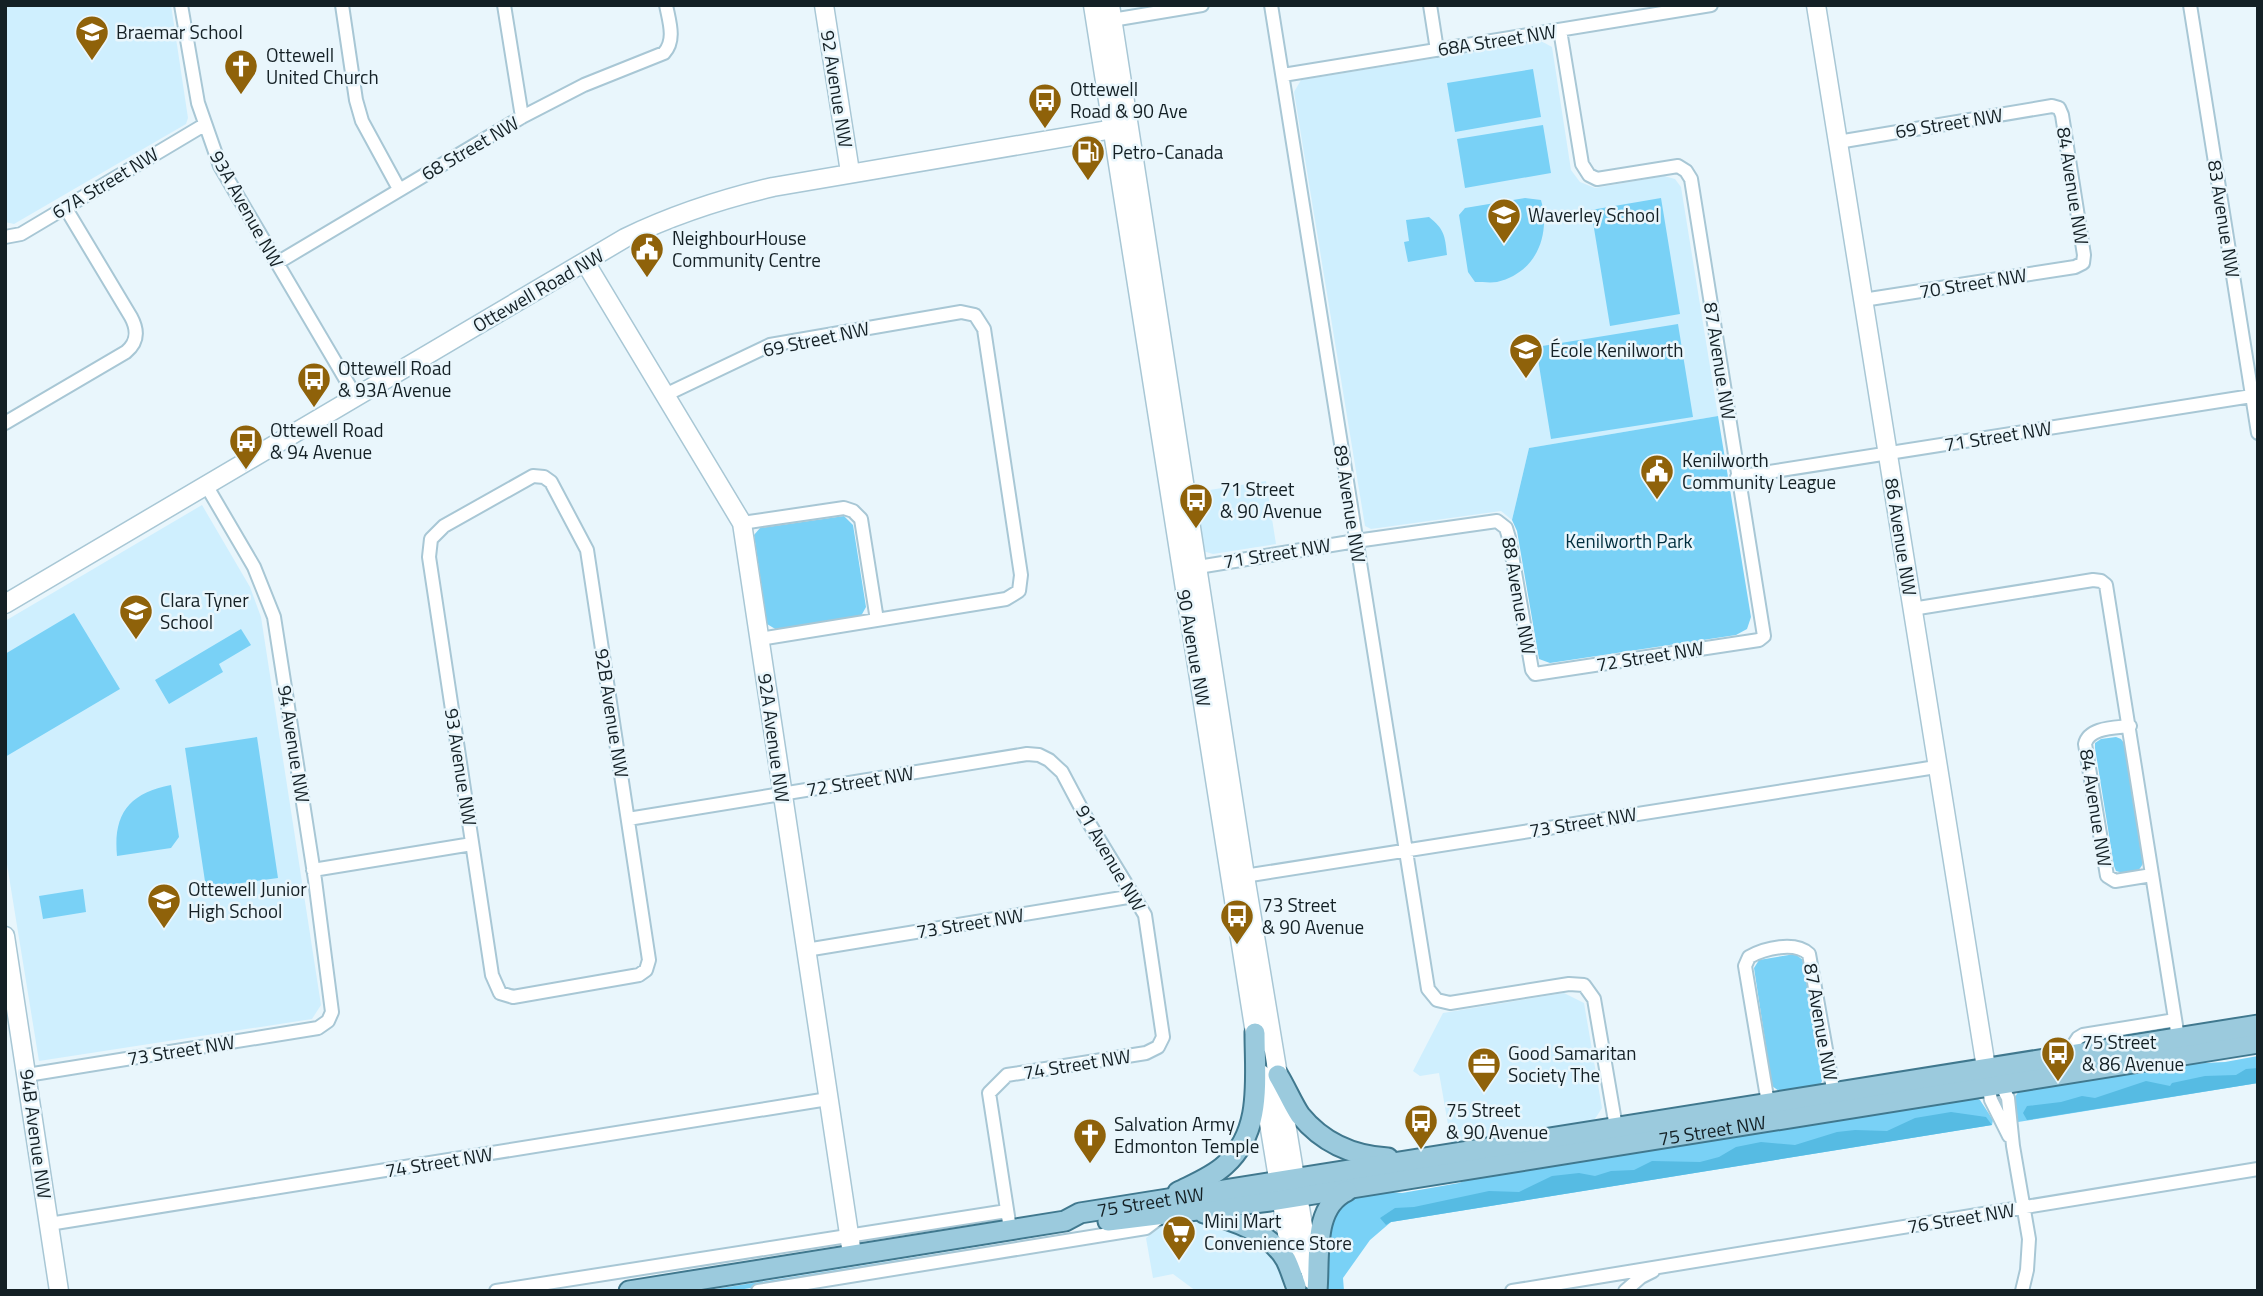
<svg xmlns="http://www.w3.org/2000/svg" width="2263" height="1296" font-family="'Titillium Web',sans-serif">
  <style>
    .built { fill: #cfeffe }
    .green { fill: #79d1f6 }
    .forest { fill: #56bbe3 }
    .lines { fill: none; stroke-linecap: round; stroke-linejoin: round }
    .street-casing { stroke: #a8c7d5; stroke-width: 16 }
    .secondary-casing { stroke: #a8c7d5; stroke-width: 21 }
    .primary-casing { stroke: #40788e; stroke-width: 23 }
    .street { stroke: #fff; stroke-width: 12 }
    .secondary { stroke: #fff; stroke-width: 18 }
    .primary { stroke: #9bcadd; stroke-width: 19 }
    .labels { text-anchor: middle; stroke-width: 5; stroke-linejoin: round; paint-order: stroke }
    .poi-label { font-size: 19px; fill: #142025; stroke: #e9f6fc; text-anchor: start }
    .street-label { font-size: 19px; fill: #142025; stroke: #e9f6fc }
    .park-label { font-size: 19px; fill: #002f3f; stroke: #e9f6fc }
  </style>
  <rect width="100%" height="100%" fill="#e9f6fc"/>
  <!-- built -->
  <path class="built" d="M5 5H171L188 118 186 124 14 224 5 222Z
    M1541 41 1552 47 1571 170 1580 182 1595 188 1664 176 1675 179 1681 187 1718 416 1529 448 1512 520 1501 511 1371 529 1365 526 1294 92 1301 80Z
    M1266 481 1276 544 1213 554 1203 551 1192 503 1197 492Z
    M202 505 250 587 261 617 321 1005 312 1019 39 1061 5 852V621Z
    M1564 993 1584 1003 1602 1108 1591 1125 1452 1147 1439 1073 1420 1076 1413 1071 1443 1013Z
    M1190 1218 1211 1219 1245 1233 1275 1255 1281 1271 1284 1291H1196L1173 1274 1153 1278 1146 1238 1167 1221Z"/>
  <!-- green -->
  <path class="green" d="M1533 69 1541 117 1455 132 1447 83Z
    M1543 125 1551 173 1465 188 1457 139Z
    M1525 198 1541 200C1551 235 1536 273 1497 282 1491 283 1482 282 1475 282L1468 272 1459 215 1465 208Z
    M1661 198 1680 314 1610 326 1591 210Z
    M1429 217C1444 229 1445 235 1447 255L1408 262 1404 242 1409 241 1406 220Z
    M1678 324 1693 417 1551 439 1536 347Z
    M1718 416 1751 617 1747 629 1736 635 1550 663 1539 659 1517 531 1512 520 1529 448Z
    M844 516 853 525 866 607 861 616 777 630 767 624 754 535 760 528Z
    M74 613 120 689 5 757V654Z
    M241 629 251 645 219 664 223 672 169 704 155 680Z
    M257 737 278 878 206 888 185 748Z
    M2116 737 2121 739 2124 743 2143 862C2141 874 2126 874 2116 871L2114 866 2095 748V743L2101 739Z
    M171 785 179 837 171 848 117 856C113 814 129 793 171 785Z
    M83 889 86 912 43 919 39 896Z
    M1795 954 1803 960 1822 1081 1820 1086 1783 1094 1772 1086 1754 968 1759 960Z
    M2258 1056V1083L2018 1122 2015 1097 2022 1086 2165 1065 2225 1062Z
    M1970 1095 1980 1100 1993 1120 1992 1125 1391 1222 1370 1240 1343 1278 1344 1291H1326V1218L1346 1197 1378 1191 1402 1193 1459 1183 1477 1176Z
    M1081 1231 1083 1233 1080 1234 732 1291H703Z"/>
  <!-- forest -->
  <path class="forest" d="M2258 1068V1083L2027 1120 2023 1113 2027 1106 2061 1102 2082 1096 2095 1098 2146 1081 2170 1086 2172 1083 2205 1076 2236 1075 2246 1069Z
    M1951 1112 1986 1117 1992 1125 1391 1222 1386 1225 1380 1218 1395 1208 1414 1207 1489 1191 1519 1192 1552 1176 1579 1173 1595 1176 1611 1171 1634 1170 1652 1161 1700 1162 1719 1157 1736 1147 1761 1142 1795 1145 1837 1132 1855 1130 1887 1131 1915 1118Z"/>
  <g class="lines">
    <!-- street casing -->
    <g class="street-casing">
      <path id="street" d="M181 5 198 103 220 166 356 397
        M342 5 356 100 362 121 399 189
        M504 5 522 117
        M1271 5 1428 989 1437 1000 1450 1003 1569 984 1584 985 1594 999 1617 1133
        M1430 5 1437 50
        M2190 5 2258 433
        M1106 21 1202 5
        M1283 75 1711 5
        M1838 142 2052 106 2059 108 2062 115 2084 255 2083 263 2075 267 1863 300
        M5 237 21 234 204 125
        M277 263 522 117 584 85 664 53C676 40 669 21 666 5
        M665 395 770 345 961 312 975 315 984 329 1021 575 1019 591 1006 599 760 639
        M5 423 126 352C138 342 138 330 131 317L65 207
        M533 476 544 477 551 482 587 550 649 960 646 970 639 975 513 997 500 993 492 975 429 557 431 539 444 526Z
        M1737 477 2258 395
        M742 523 844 508 853 511 861 519 877 620
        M1192 568 1356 541 1497 521 1506 528 1509 538 1532 670 1535 674 1759 640 1764 636 1691 179 1686 171 1678 166 1597 179 1589 175 1582 164 1560 30
        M1912 609 2093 580 2101 581 2106 585 2179 1044
        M2130 726C2115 728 2089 727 2085 744L2107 876 2115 881 2152 875
        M628 819 1027 754 1039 755 1049 760 1062 772 1089 823 1145 915 1163 1037 1158 1047 1146 1053 1007 1075 989 1093 1010 1229
        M313 870 472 844
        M1238 877 1936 767
        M806 950 1134 896
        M2066 1056 2078 1038 2083 1035 2175 1020
        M27 1075 318 1028 328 1021 332 1012 315 880 274 617 254 567 206 485
        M2000 1083 2008 1098 2013 1146 2029 1239 2027 1270 2022 1291
        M1988 1085 1991 1100 2009 1136
        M1769 1109 1745 966 1749 957C1765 948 1795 941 1809 954L1835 1100
        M49 1224 828 1099
        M496 1291 1007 1211
        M758 1291 1146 1228 1162 1216
        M1512 1291 2258 1169
        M1625 1291 1641 1277 1653 1271"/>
    </g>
    <!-- secondary casing -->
    <g class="secondary-casing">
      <path id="secondary" d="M824 5 850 172
        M1093 5 1257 1046
        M1110 5 1245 876 1312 1280
        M1816 5 1988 1080
        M585 262 742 523 852 1254
        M5 604 625 238C673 215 721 199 773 187L1125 127
        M5 936 59 1291
        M1261 1074 1293 1270"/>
    </g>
    <!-- primary casing -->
    <g class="primary-casing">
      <g id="primary">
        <path d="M1278 1075C1286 1088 1292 1103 1300 1115 1322 1142 1353 1156 1388 1158"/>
        <path d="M1178 1192C1194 1184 1212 1177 1225 1165 1263 1131 1255 1079 1255 1033"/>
        <path d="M1204 1213C1233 1220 1270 1232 1286 1260 1290 1268 1293 1278 1296 1286"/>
        <path id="s1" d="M1108 1221 1270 1201 2258 1043"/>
        <path id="s2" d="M629 1291 1065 1221 1080 1213 2258 1025"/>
        <path d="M1317 1291C1320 1258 1312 1207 1347 1191"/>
      </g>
    </g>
    <!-- street -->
    <use href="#street" class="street"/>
    <!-- secondary -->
    <use href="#secondary" class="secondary"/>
    <!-- primary -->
    <use href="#primary" class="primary"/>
  </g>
  <!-- icons -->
  <defs>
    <g id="school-pin" transform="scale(1.75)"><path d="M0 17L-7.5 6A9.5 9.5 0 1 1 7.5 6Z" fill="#8f620a" stroke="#e9f6fc"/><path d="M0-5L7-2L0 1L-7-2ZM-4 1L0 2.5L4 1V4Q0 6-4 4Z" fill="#fff"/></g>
    <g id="church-pin" transform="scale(1.75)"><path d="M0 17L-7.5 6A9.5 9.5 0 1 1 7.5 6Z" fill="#8f620a" stroke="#e9f6fc"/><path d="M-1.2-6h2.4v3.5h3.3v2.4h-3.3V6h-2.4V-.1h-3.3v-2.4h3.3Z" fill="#fff"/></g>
    <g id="bus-pin" transform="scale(1.75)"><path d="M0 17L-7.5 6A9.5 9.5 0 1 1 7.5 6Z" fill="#8f620a" stroke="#e9f6fc"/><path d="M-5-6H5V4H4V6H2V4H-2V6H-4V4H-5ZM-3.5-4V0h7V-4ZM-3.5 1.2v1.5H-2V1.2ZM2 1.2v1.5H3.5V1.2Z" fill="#fff"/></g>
    <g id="fuel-pin" transform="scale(1.75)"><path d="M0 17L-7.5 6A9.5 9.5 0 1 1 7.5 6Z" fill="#8f620a" stroke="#e9f6fc"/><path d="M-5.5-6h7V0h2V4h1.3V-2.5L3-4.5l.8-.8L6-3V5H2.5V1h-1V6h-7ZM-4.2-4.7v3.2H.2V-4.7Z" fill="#fff"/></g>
    <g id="civic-pin" transform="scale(1.75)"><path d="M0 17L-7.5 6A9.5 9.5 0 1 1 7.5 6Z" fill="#8f620a" stroke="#e9f6fc"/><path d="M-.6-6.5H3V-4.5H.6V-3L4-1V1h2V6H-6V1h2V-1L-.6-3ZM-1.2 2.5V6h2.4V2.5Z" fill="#fff"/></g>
    <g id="office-pin" transform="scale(1.75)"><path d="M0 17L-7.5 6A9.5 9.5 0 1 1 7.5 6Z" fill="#8f620a" stroke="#e9f6fc"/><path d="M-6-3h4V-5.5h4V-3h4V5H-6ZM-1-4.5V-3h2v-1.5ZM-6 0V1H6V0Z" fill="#fff"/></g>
    <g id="supermarket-pin" transform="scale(1.75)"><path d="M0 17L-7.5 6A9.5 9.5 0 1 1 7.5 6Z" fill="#8f620a" stroke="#e9f6fc"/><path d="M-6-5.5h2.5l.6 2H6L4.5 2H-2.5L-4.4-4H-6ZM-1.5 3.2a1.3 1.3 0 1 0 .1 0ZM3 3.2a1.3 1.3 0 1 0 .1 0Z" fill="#fff"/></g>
  </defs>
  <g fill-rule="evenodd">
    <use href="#school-pin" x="92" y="32"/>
    <use href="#church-pin" x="241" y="66"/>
    <use href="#bus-pin" x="1045" y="100"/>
    <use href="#fuel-pin" x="1088" y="152"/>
    <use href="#school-pin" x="1504" y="215"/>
    <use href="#civic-pin" x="647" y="249"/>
    <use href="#school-pin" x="1526" y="350"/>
    <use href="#bus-pin" x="314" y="379"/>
    <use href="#bus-pin" x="246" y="441"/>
    <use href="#civic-pin" x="1657" y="471"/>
    <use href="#bus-pin" x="1196" y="500"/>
    <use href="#school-pin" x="136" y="611"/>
    <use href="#school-pin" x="164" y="900"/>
    <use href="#bus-pin" x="1237" y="916"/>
    <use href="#bus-pin" x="2058" y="1053"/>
    <use href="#office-pin" x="1484" y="1064"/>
    <use href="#bus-pin" x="1421" y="1121"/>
    <use href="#church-pin" x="1090" y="1135"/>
    <use href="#supermarket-pin" x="1179" y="1232"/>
  </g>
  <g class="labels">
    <!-- poi labels -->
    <g class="poi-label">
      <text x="116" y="39">Braemar School</text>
      <text x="266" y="62">Ottewell<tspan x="266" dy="22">United Church</tspan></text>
      <text x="1070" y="96">Ottewell<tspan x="1070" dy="22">Road &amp; 90 Ave</tspan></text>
      <text x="1112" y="159">Petro-Canada</text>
      <text x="1528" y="222">Waverley School</text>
      <text x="672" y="245">NeighbourHouse<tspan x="672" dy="22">Community Centre</tspan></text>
      <text x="1550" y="357">École Kenilworth</text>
      <text x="338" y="375">Ottewell Road<tspan x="338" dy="22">&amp; 93A Avenue</tspan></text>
      <text x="270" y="437">Ottewell Road<tspan x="270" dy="22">&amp; 94 Avenue</tspan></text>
      <text x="1682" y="467">Kenilworth<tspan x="1682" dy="22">Community League</tspan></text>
      <text x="1220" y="496">71 Street<tspan x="1220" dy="22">&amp; 90 Avenue</tspan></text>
      <text x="160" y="607">Clara Tyner<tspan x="160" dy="22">School</tspan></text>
      <text x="188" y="896">Ottewell Junior<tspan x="188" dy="22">High School</tspan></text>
      <text x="1262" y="912">73 Street<tspan x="1262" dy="22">&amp; 90 Avenue</tspan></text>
      <text x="2082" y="1049">75 Street<tspan x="2082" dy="22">&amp; 86 Avenue</tspan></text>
      <text x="1508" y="1060">Good Samaritan<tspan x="1508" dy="22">Society The</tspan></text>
      <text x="1446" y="1117">75 Street<tspan x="1446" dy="22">&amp; 90 Avenue</tspan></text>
      <text x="1114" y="1131">Salvation Army<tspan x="1114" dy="22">Edmonton Temple</tspan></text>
      <text x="1204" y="1228">Mini Mart<tspan x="1204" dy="22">Convenience Store</tspan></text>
    </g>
    <!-- street labels -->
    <g class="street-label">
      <text transform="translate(1497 40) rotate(-9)" y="7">68A Street NW</text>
      <text transform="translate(837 89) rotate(81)" y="7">92 Avenue NW</text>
      <text transform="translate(1949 123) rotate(-9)" y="7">69 Street NW</text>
      <text transform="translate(470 148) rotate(-30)" y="7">68 Street NW</text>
      <text transform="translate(105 183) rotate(-31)" y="7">67A Street NW</text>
      <text transform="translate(2073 186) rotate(81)" y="7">84 Avenue NW</text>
      <text transform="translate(247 209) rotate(61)" y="7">93A Avenue NW</text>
      <text transform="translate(2224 219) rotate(81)" y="7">83 Avenue NW</text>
      <text transform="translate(1973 283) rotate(-9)" y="7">70 Street NW</text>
      <text transform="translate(538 290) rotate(-30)" y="7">Ottewell Road NW</text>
      <text transform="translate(816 339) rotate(-12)" y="7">69 Street NW</text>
      <text transform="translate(1720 361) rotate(81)" y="7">87 Avenue NW</text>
      <text transform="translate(1998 436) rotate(-9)" y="7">71 Street NW</text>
      <text transform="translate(1350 504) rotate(81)" y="7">89 Avenue NW</text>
      <text transform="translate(1901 537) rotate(81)" y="7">86 Avenue NW</text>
      <text transform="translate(1277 553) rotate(-9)" y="7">71 Street NW</text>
      <text transform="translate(1519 596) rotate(80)" y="7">88 Avenue NW</text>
      <text transform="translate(1194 648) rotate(80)" y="7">90 Avenue NW</text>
      <text transform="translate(1650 656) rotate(-9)" y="7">72 Street NW</text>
      <text transform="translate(612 713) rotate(81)" y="7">92B Avenue NW</text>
      <text transform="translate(774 738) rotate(82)" y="7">92A Avenue NW</text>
      <text transform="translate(294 744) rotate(81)" y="7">94 Avenue NW</text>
      <text transform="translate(461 767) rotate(81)" y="7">93 Avenue NW</text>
      <text transform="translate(860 781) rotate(-9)" y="7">72 Street NW</text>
      <text transform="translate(2096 808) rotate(81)" y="7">84 Avenue NW</text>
      <text transform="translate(1583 822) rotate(-9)" y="7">73 Street NW</text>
      <text transform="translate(1111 858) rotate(60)" y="7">91 Avenue NW</text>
      <text transform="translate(970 923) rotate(-9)" y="7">73 Street NW</text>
      <text transform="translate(1821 1022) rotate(80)" y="7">87 Avenue NW</text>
      <text transform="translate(181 1050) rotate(-9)" y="7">73 Street NW</text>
      <text transform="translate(1077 1064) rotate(-9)" y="7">74 Street NW</text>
      <text dy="7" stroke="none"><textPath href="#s1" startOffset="611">75 Street NW</textPath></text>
      <text transform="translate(36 1134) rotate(82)" y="7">94B Avenue NW</text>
      <text transform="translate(439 1162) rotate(-9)" y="7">74 Street NW</text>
      <text dy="7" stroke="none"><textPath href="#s2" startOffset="530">75 Street NW</textPath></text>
      <text transform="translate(1961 1218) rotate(-9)" y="7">76 Street NW</text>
    </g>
    <!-- park labels -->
    <g class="park-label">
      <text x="1629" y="548">Kenilworth Park</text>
    </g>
  </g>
  <!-- border -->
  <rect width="2263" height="1296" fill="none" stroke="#142025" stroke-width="14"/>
</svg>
